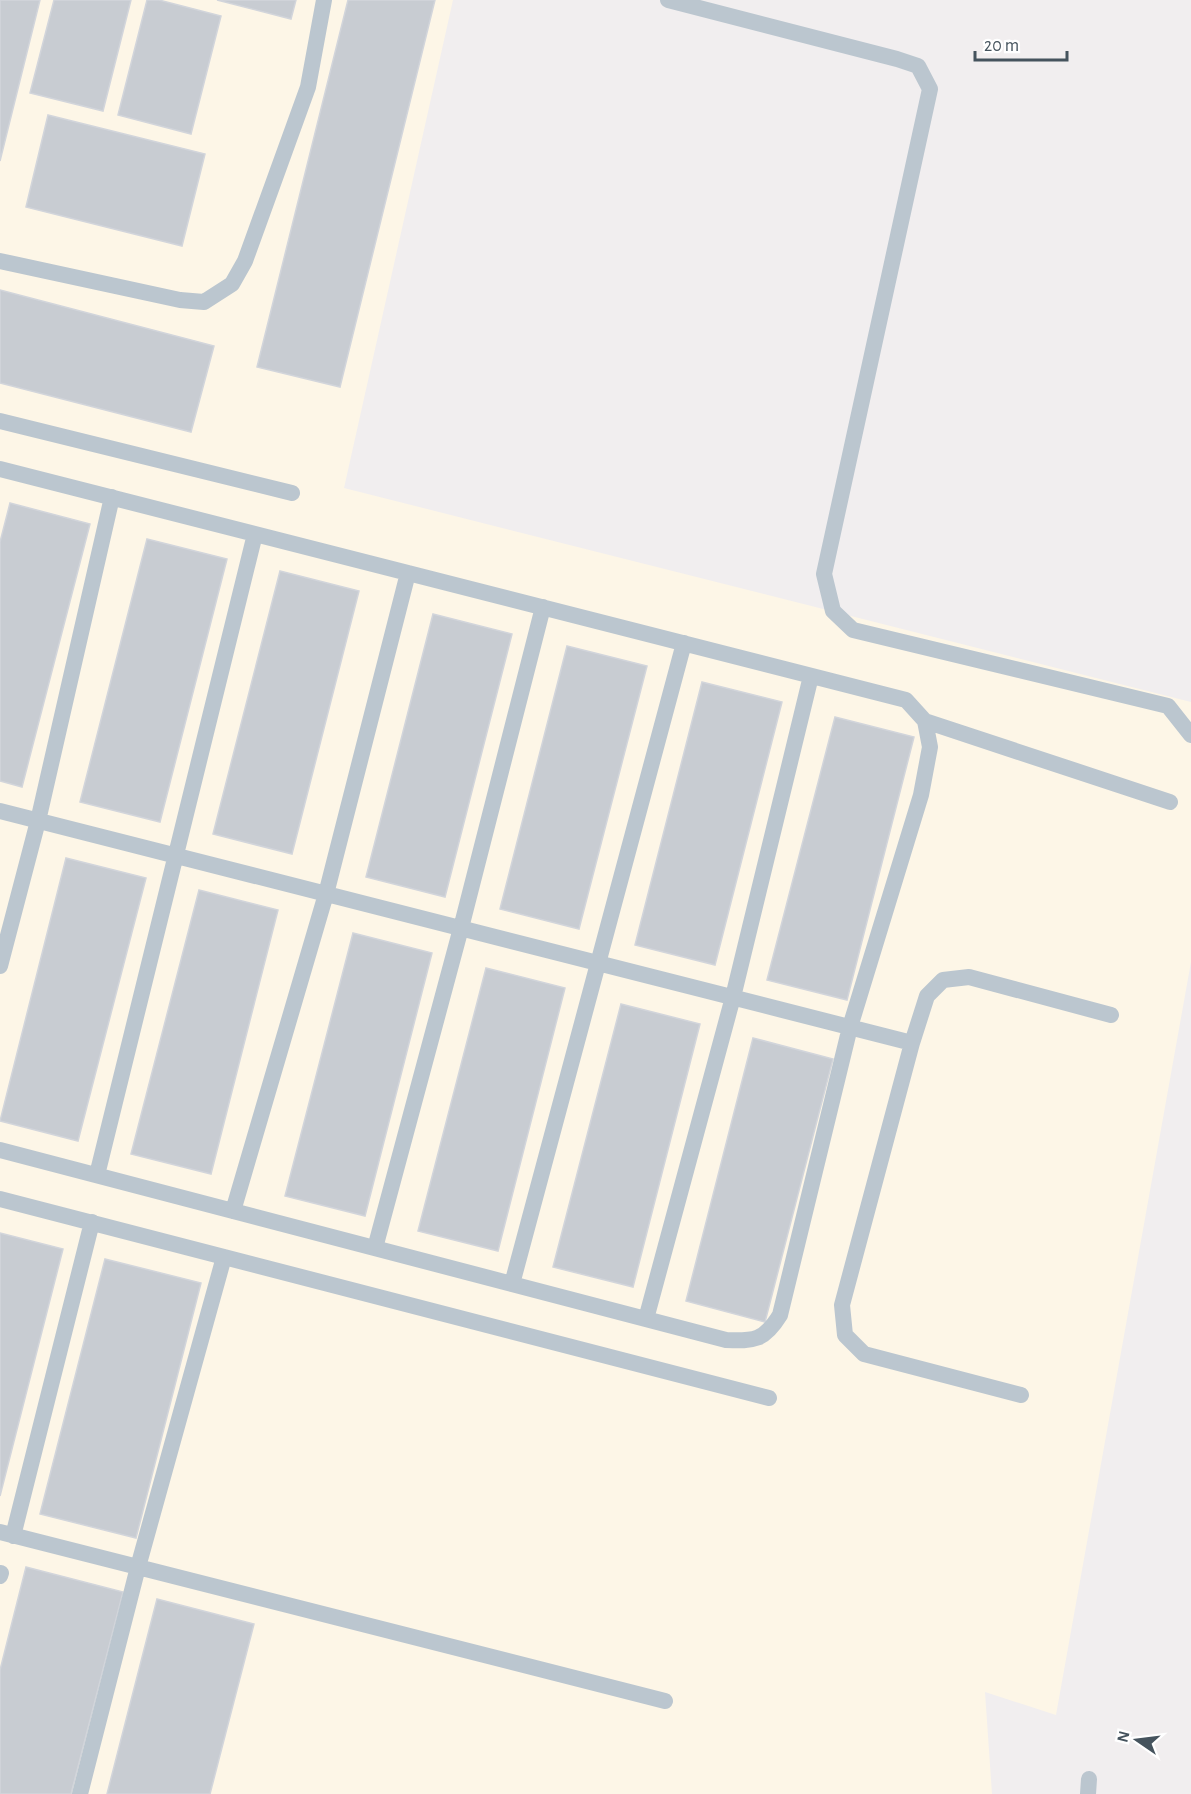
<svg xmlns="http://www.w3.org/2000/svg" width="1191" height="1794" font-family="'Alegreya Sans',sans-serif">
  <style>
    .commercial { fill: #fdf6e7 }
    .building { fill: #c8ccd2; stroke: #d2d5db; stroke-width: 1.5 }
    .lines { fill: none; stroke-linecap: round; stroke-linejoin: round }
    .service { stroke: #bbc6cf; stroke-width: 16 }
  </style>
  <rect width="100%" height="100%" fill="#f1eeef"/>
  <!-- commercial -->
  <path class="commercial" d="M0 0H453L344 488 1191 702V962L1056 1715 985 1692 992 1794H0Z"/>
  <!-- building -->
  <path class="building" d="M0 0H40L0 161Z
    M54 0H131L103 111 30 93Z
    M147 0H159L221 16 191 134 118 115Z
    M217 0H296L291 19Z
    M348 0H435L340 387 257 367Z
    M48 115 205 154 182 246 26 207Z
    M0 290 214 346 191 432 0 383Z
    M10 503 90 524 22 787 0 781V542Z
    M147 539 227 559 160 822 80 802Z
    M280 571 359 591 292 854 213 834Z
    M433 614 512 634 445 897 366 877Z
    M567 646 647 666 579 929 500 909Z
    M702 682 782 702 715 965 635 945Z
    M835 717 914 737 847 1000 767 980Z
    M66 858 146 878 78 1141 0 1121Z
    M199 890 278 910 211 1174 131 1154Z
    M353 933 432 953 365 1216 285 1196Z
    M486 968 565 988 498 1251 418 1231Z
    M621 1004 700 1024 633 1287 553 1267Z
    M753 1038 833 1059 765 1322 686 1301Z
    M0 1233 63 1249 0 1496Z
    M105 1259 201 1283 136 1538 40 1514Z
    M26 1567 123 1592 71 1794H0V1670Z
    M157 1599 254 1624 210 1794H107Z"/>
  <g class="lines">
    <!-- service -->
    <path class="service" d="M668 0 897 59 918 66 930 89 824 574 833 611 853 630 1168 706 1191 735
      M0 261 180 300 204 302 232 284 245 261 308 87 324 0
      M0 421 292 493
      M0 469 906 700 925 721 930 747 921 795 850 1027 780 1315C764 1341 754 1341 726 1340L0 1150
      M925 721 1170 802
      M0 811 912 1043
      M0 966 38 821 112 497
      M97 1175 255 534
      M0 1199 769 1398
      M233 1211 326 894 408 573
      M375 1248 461 928 543 607
      M512 1284 684 643
      M646 1319 733 997 811 676
      M1021 1395 864 1354 845 1335 842 1305 912 1043 927 996 943 980 969 977 1111 1015
      M0 1532 665 1701
      M13 1536 92 1222
      M0 1576 1 1573
      M80 1794 138 1567 224 1257
      M1088 1794 1089 1779"/>
  </g>
  <!-- north arrow -->
  <g transform="translate(1137 1740) rotate(284)" stroke="#ffffff" stroke-width="4.5" paint-order="stroke">
  <path d="M0-4.5L10 22L0 15L-10 22Z" fill="#45535d"/>
  <text y="-9" font-size="16" font-weight="bold" text-anchor="middle" fill="#45535d">N</text>
  </g>
  <!-- scale -->
  <path d="M975 51v9h92v-9" fill="none" stroke="#45535d" stroke-width="3"/>
  <text x="984" y="51" font-size="18" fill="#45535d" stroke="#ffffff" stroke-width="4.5" paint-order="stroke">20 m</text>
</svg>
